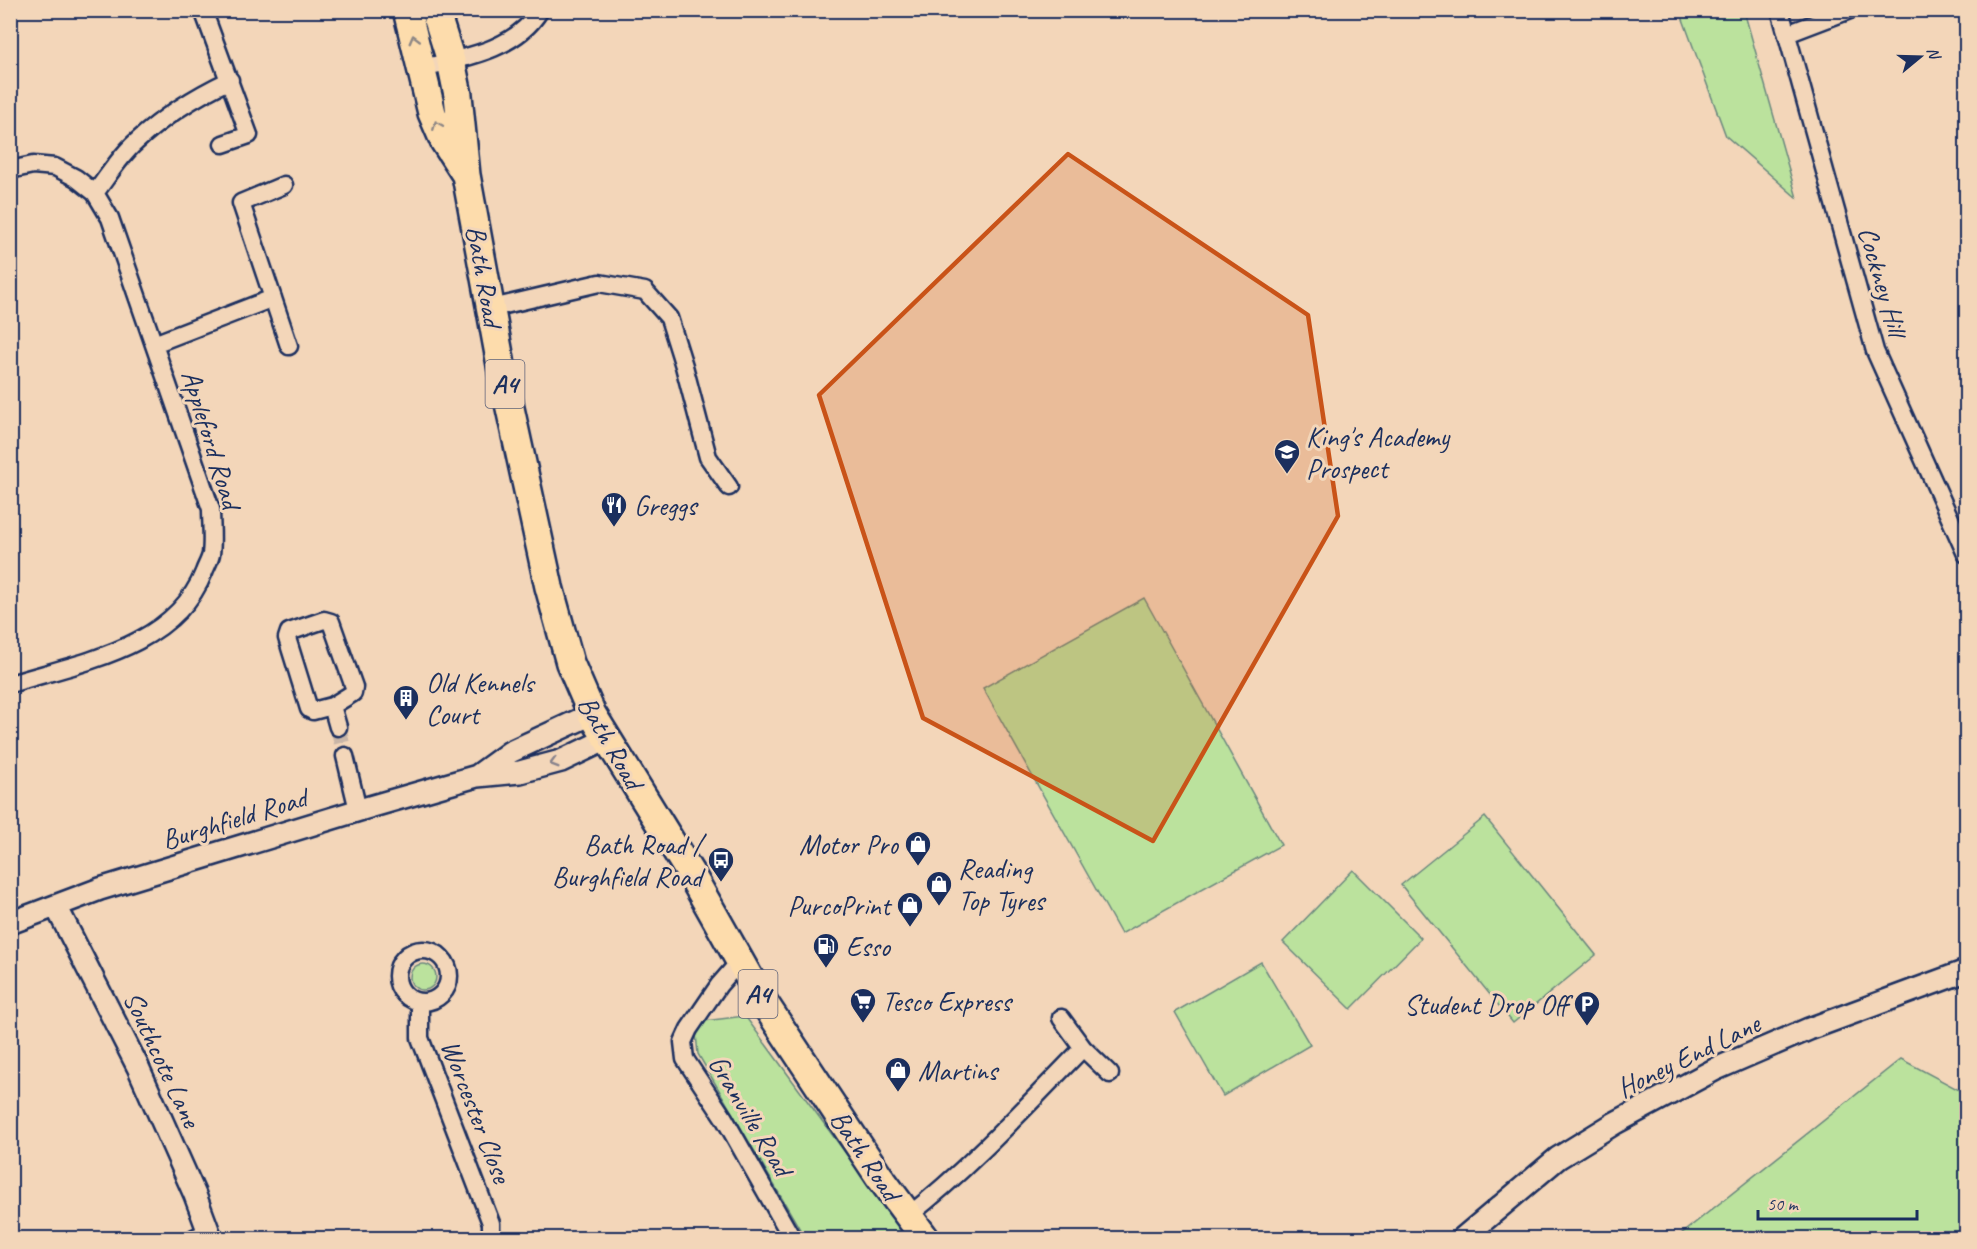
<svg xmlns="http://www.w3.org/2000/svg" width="1977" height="1249" font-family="Caveat,sans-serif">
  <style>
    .green { fill: #bbe29d; stroke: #6b887e; stroke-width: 1.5 }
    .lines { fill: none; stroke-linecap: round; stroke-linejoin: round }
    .minor-tunnel { stroke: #c8b5a7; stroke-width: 16; stroke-dasharray: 16 8; stroke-linecap: butt }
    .minor-casing { stroke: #1b2f5e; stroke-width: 21 }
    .tertiary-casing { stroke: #1b2f5e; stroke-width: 26 }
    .primary-casing { stroke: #1b2f5e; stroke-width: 32 }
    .minor { stroke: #f3d6b9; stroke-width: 16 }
    .tertiary { stroke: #f3d6b9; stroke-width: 21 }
    .primary { stroke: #fddcac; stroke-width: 27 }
    .oneway { stroke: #8c8685 }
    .oneway2 { stroke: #87828c }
    .marked { fill: #c95318; fill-opacity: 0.2; stroke: #c95318; stroke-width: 4.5; stroke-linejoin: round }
    .labels { text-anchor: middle; stroke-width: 6; stroke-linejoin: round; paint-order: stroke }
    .shield { fill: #f3d6b9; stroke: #5c6179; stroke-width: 1.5 }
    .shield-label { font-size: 27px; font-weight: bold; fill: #1b2f5e }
    .street-label { font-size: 28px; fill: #1b2f5e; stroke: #f3d6b9 }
    .poi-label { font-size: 28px; fill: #1b2f5e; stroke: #f3d6b9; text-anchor: start }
  </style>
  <rect width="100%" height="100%" fill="#f3d6b9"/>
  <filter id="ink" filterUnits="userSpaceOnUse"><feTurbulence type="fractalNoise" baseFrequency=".0167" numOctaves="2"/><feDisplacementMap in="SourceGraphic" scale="12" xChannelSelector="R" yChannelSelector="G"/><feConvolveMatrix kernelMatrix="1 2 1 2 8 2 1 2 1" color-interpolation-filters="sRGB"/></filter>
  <g filter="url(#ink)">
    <!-- green -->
    <path class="green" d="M1680 11H1744L1797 198 1726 136Z
      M1144 598 1281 845 1121 934 983 688Z
      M1485 817 1596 955 1513 1023 1401 885Z
      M1353 870 1421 938 1351 1009 1283 942Z
      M1261 962 1310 1045 1223 1096 1175 1012Z
      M410 977a13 13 0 1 1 26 0a13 13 0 1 1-26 0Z
      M745 1016 908 1238H805L698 1054 696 1034 704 1021Z
      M1901 1059 1963 1092 1966 1095V1238H1676Z"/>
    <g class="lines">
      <!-- minor-tunnel -->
      <path class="minor-tunnel" d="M338 727 345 756"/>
      <!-- minor casing -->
      <g class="minor-casing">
        <path id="minor" d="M203 10 249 135 223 144
          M1780 10 1875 351 1966 554
          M1787 34 1850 10
          M422 68C464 58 516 50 540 10
          M10 170 33 165 55 167 76 178 95 193 110 218 211 509C211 523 213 540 211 554 210 560 206 566 204 572 174 648 81 662 10 684
          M284 185 241 203 289 346
          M95 193C108 176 120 156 136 142 164 116 196 96 230 80
          M492 308 599 283 645 291 669 318 684 366 708 457 729 487
          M154 344 273 298
          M332 706 353 693 354 687 331 622 324 620 289 632 287 638 309 709 313 711 332 706 338 727
          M345 756 358 810
          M397 976a26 26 0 1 1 52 0a26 26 0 1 1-52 0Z
          M740 961 719 985 689 1029 683 1042 685 1059 724 1118 792 1238
          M420 1002V1038L491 1223V1238
          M1061 1018 1083 1048
          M908 1216C972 1166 1027 1105 1083 1048L1110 1074
          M194 1238 209 1231"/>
      </g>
      <!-- tertiary casing -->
      <g class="tertiary-casing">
        <path id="tertiary" d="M477 776 510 752 592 714
          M56 906 138 1067 195 1195 211 1238
          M10 923 100 889 366 808 477 776 520 772 561 761 607 739
          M1463 1238 1558 1158 1615 1123 1716 1069 1809 1029 1966 971"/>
      </g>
      <!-- primary casing -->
      <g class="primary-casing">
        <path id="primary" d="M407 10 432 113 444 141 464 172
          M435 10 451 61 458 95 466 175 503 376 549 587 570 663 592 714 692 876 759 995 879 1176 925 1238"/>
      </g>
      <!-- minor -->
      <use href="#minor" class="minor"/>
      <!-- tertiary -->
      <use href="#tertiary" class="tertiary"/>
      <!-- primary -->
      <use href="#primary" class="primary"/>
    </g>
    <!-- one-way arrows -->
    <defs><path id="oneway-chevron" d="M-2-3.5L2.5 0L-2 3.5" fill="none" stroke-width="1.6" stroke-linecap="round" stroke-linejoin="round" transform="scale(1.5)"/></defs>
    <g class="oneway">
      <use href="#oneway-chevron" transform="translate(414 39) rotate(-105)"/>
      <use href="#oneway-chevron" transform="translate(437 125) rotate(-112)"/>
    </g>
    <use class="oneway2" href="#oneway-chevron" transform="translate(554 763) rotate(164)"/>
  </g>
  <!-- marked area -->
  <path class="marked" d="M1068 154 1308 315 1338 516 1153 841 923 718 819 395Z"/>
  <!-- icons -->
  <defs>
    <g id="school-pin" transform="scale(1.35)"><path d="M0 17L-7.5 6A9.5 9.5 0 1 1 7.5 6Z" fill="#1b2f5e" stroke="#f3d6b9"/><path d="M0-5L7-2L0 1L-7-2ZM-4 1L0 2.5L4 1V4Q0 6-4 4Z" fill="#fff"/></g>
    <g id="restaurant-pin" transform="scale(1.35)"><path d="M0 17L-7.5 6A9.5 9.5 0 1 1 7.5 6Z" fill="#1b2f5e" stroke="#f3d6b9"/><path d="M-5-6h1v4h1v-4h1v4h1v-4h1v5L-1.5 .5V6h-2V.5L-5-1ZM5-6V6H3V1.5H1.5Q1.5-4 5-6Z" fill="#fff"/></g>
    <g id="building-pin" transform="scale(1.35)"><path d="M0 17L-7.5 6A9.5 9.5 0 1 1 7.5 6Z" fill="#1b2f5e" stroke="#f3d6b9"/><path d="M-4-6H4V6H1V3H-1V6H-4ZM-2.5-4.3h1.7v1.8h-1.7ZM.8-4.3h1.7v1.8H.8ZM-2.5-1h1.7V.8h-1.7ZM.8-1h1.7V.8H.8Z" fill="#fff"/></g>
    <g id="shop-pin" transform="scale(1.35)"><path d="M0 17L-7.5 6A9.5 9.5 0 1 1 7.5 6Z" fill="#1b2f5e" stroke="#f3d6b9"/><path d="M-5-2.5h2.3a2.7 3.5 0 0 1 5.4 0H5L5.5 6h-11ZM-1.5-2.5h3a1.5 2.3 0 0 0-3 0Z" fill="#fff"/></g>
    <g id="bus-pin" transform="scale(1.35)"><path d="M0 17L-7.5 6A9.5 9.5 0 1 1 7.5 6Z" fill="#1b2f5e" stroke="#f3d6b9"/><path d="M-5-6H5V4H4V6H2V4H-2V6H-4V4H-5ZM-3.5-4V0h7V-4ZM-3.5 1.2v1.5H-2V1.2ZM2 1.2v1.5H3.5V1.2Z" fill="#fff"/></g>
    <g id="fuel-pin" transform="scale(1.35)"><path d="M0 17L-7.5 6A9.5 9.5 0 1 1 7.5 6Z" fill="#1b2f5e" stroke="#f3d6b9"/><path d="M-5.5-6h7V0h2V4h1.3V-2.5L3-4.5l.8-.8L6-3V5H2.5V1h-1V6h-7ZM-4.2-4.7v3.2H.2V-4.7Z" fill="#fff"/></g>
    <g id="supermarket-pin" transform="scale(1.35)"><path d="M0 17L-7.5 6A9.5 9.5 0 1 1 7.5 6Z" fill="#1b2f5e" stroke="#f3d6b9"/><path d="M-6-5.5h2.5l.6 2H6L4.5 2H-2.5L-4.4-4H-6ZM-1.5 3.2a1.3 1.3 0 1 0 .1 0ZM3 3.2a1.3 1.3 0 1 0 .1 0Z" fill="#fff"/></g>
    <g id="parking-pin" transform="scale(1.35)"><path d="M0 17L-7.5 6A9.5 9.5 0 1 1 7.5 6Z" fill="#1b2f5e" stroke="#f3d6b9"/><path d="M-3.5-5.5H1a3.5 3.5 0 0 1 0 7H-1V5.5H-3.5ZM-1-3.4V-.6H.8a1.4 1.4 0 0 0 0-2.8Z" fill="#fff"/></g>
  </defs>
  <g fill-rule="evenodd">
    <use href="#school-pin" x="1287" y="452"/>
    <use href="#restaurant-pin" x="614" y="505"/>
    <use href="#building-pin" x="406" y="698"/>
    <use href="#shop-pin" x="918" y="844"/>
    <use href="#bus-pin" x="721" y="860"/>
    <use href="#shop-pin" x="939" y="884"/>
    <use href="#shop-pin" x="910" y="905"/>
    <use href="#fuel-pin" x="826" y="946"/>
    <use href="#supermarket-pin" x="863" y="1001"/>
    <use href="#parking-pin" x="1587" y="1004"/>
    <use href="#shop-pin" x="898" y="1070"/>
  </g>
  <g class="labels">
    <!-- shield labels -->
    <g class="shield">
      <rect x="485.5" y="360" width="39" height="48" rx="4.5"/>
      <rect x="738.5" y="970" width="39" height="48" rx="4.5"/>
    </g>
    <g class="shield-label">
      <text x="505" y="393">A4</text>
      <text x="758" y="1003">A4</text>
    </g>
    <!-- street labels -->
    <g class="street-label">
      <text transform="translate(485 276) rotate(80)" y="10">Bath Road</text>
      <text transform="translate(1883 281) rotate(74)" y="10">Cockney Hill</text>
      <text transform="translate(212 439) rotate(73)" y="10">Appleford Road</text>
      <text transform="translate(611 742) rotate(60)" y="10">Bath Road</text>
      <text transform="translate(234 818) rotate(-17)" y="10">Burghfield Road</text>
      <text transform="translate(1688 1055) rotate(-26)" y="10">Honey End Lane</text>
      <text transform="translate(163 1059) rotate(65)" y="10">Southcote Lane</text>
      <text transform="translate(477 1111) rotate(69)" y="10">Worcester Close</text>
      <text transform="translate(751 1115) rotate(59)" y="10">Granville Road</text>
      <text transform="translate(866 1155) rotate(56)" y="10">Bath Road</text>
    </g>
    <!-- poi labels -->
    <g class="poi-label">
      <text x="1306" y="446">King's Academy<tspan x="1306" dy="32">Prospect</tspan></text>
      <text x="634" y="515">Greggs</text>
      <text x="426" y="692">Old Kennels<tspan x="426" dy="32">Court</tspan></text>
      <text x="702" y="854" text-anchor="end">Bath Road /<tspan x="702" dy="32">Burghfield Road</tspan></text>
      <text x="898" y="854" text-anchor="end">Motor Pro</text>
      <text x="958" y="878">Reading<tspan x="958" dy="32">Top Tyres</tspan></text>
      <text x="890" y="915" text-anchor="end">PurcoPrint</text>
      <text x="846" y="956">Esso</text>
      <text x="882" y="1011">Tesco Express</text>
      <text x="1568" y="1014" text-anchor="end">Student Drop Off</text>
      <text x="918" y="1080">Martins</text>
    </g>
  </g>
  <!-- margin -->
  <rect width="1977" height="1249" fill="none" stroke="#f3d6b9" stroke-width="36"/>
  <rect x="18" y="18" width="1941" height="1213" fill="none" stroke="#1b2f5e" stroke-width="2" filter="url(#ink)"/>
  <!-- north arrow -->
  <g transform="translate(1920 57) rotate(71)" stroke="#f3d6b9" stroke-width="4.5" paint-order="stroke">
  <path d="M0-4.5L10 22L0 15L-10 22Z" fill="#1b2f5e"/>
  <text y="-9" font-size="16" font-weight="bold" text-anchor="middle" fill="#1b2f5e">N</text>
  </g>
  <!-- scale -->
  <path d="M1758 1210v9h159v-9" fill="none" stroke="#1b2f5e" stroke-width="3"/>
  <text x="1767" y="1210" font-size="18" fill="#1b2f5e" stroke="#f3d6b9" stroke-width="4.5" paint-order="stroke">50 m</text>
</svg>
